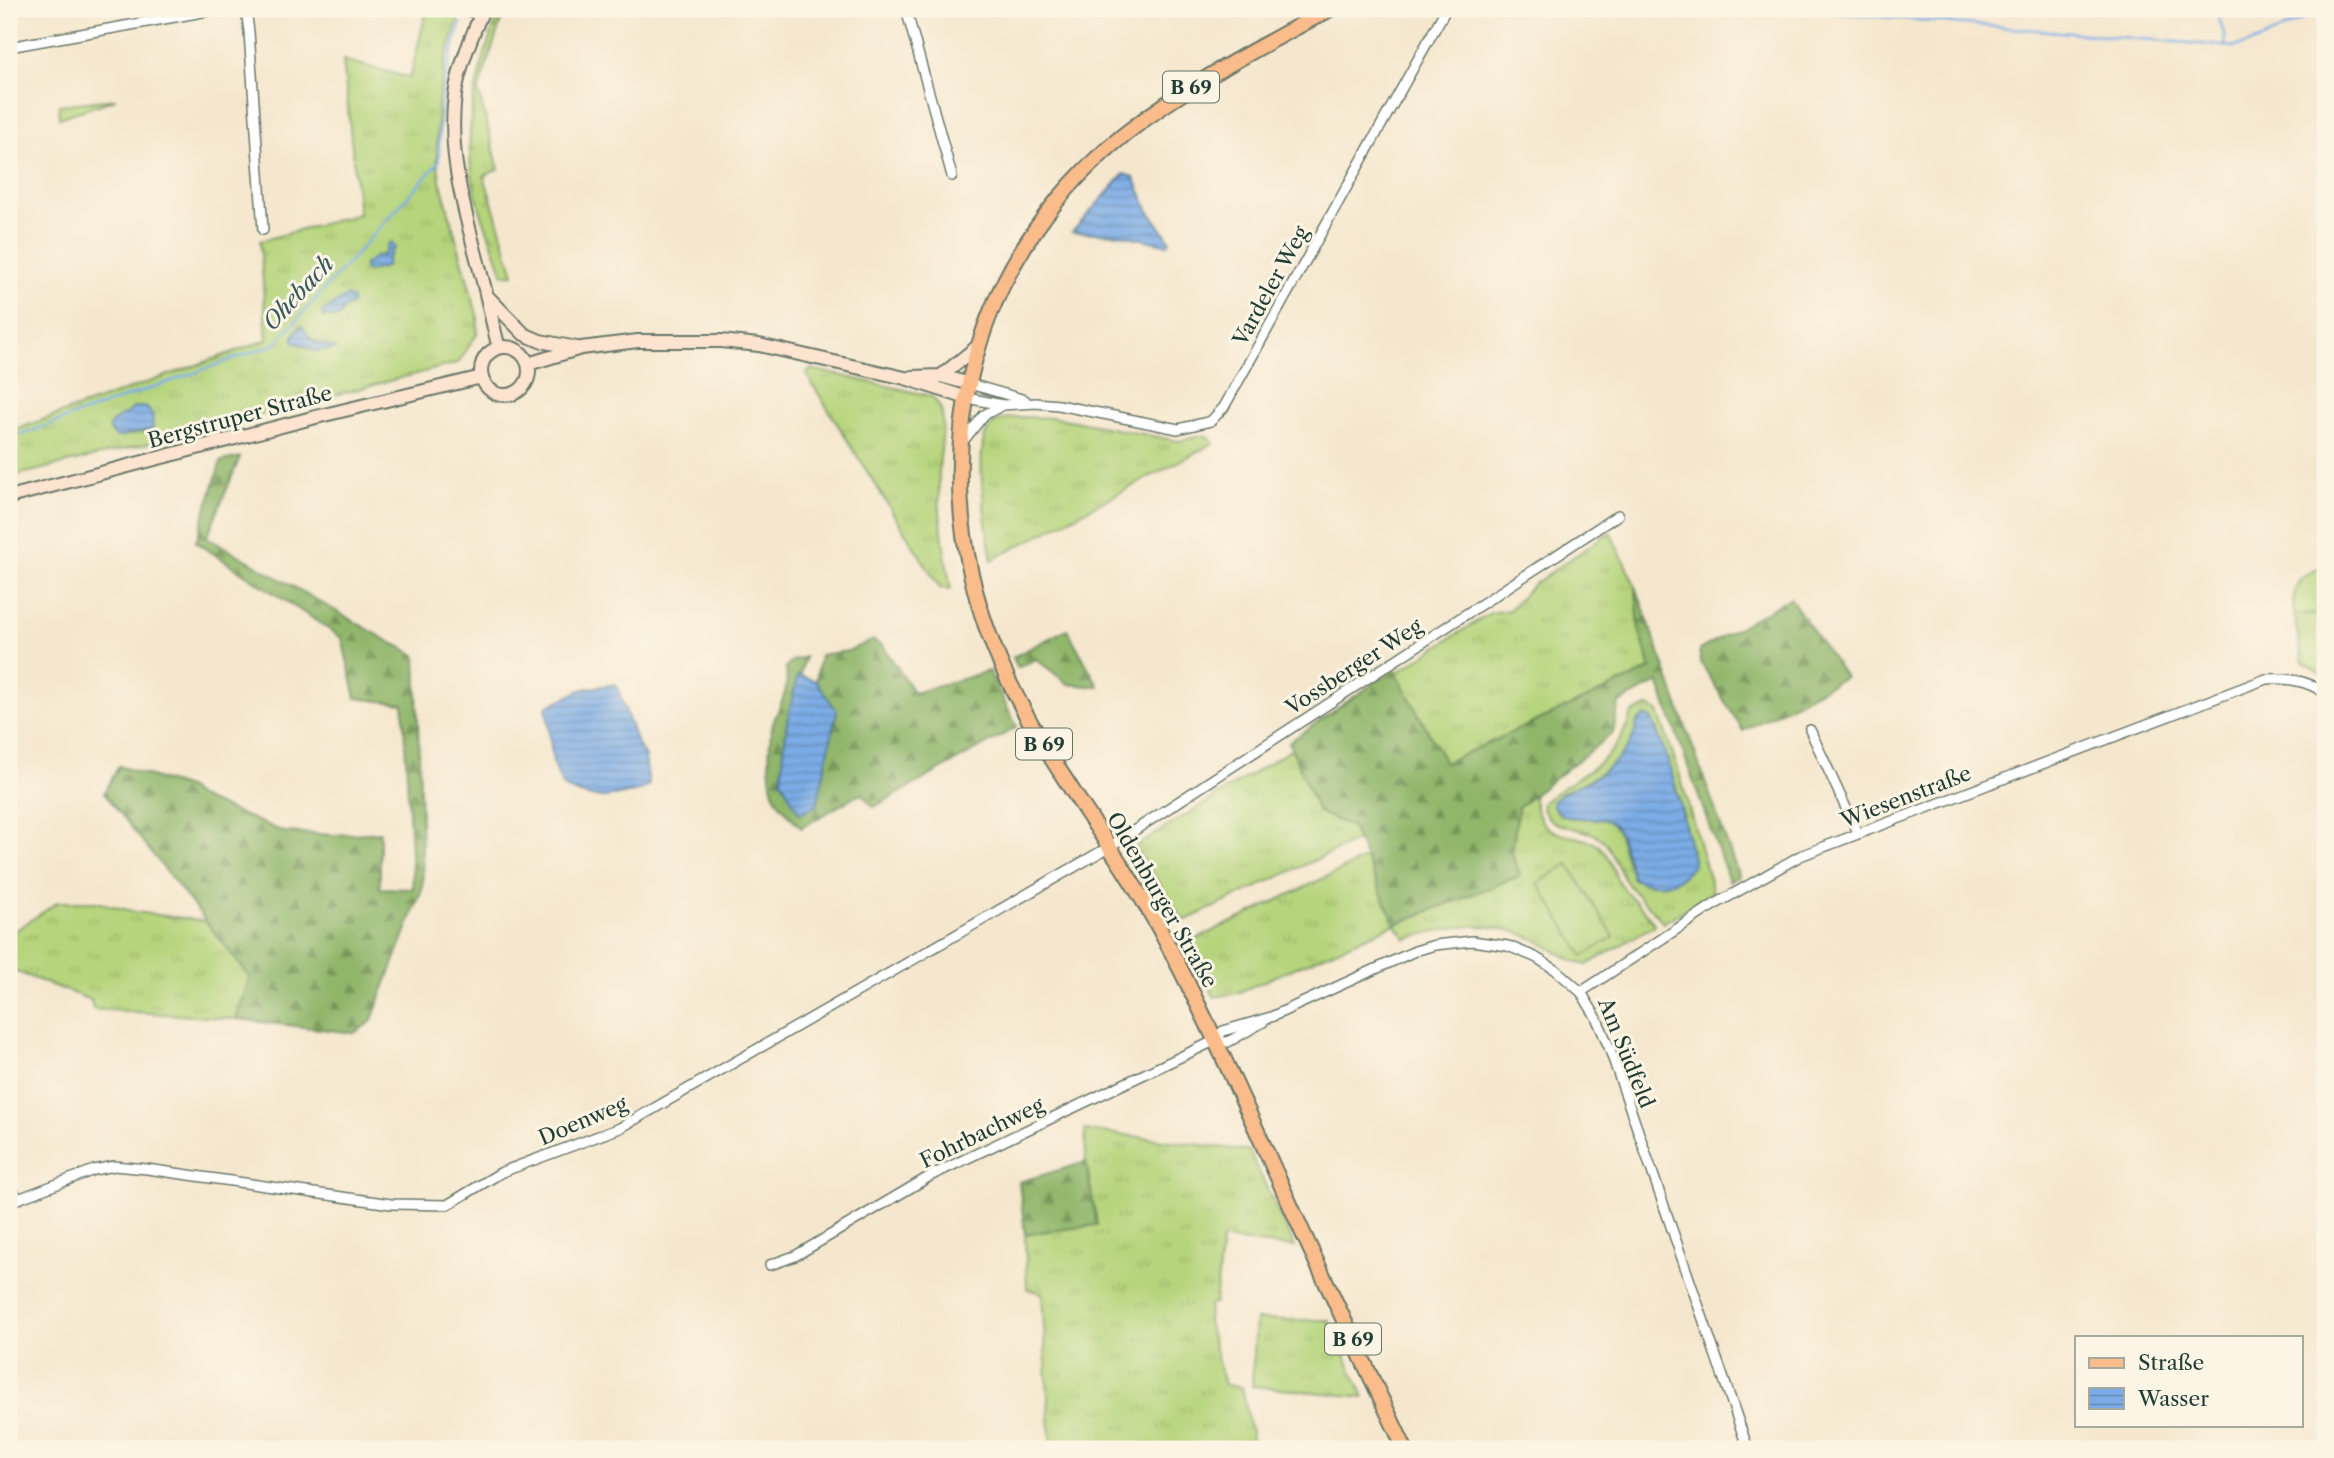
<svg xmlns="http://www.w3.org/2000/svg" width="2334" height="1458" font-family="'Libre Caslon Text',serif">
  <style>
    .grass { fill: url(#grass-tufts); stroke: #6a8858; stroke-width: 2; fill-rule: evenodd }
    .forest { fill: url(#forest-firs); stroke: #587a50; stroke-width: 2 }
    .green { fill: #b5d47b; stroke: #6a8858; stroke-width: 2 }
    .water { fill: url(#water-rules); stroke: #4e748d; stroke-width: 2 }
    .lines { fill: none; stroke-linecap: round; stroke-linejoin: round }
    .stream { stroke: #7cace6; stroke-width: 2.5 }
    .minor-casing { stroke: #6a786a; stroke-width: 12 }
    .secondary-casing { stroke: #6a786a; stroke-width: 16 }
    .primary-casing { stroke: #6a786a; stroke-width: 18 }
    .minor { stroke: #fff; stroke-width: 9 }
    .secondary { stroke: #fde4d0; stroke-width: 12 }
    .primary { stroke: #f9bc8a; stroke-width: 14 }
    .labels { text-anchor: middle; stroke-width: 6; stroke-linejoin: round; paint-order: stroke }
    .shield { fill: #fcf5e5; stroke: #617469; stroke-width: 2 }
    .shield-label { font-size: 19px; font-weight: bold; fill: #1f3d34 }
    .street-label { font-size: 21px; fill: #1f3d34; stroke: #fcf5e5 }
    .water-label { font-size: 23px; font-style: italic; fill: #365960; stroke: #fcf5e5 }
  </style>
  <defs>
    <pattern id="grass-tufts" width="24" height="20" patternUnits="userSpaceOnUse" patternTransform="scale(1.75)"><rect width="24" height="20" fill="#b5d47b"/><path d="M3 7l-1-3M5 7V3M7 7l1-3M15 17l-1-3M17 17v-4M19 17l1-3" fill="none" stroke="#9bb76b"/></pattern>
    <pattern id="forest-firs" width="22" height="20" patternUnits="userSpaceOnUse" patternTransform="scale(1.75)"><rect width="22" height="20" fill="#90b66b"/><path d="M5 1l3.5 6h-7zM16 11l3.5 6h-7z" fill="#759559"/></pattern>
    <pattern id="water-rules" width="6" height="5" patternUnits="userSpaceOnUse" patternTransform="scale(1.75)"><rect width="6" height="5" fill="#7cace6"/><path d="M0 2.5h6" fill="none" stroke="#658dbb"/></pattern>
  </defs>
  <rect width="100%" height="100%" fill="#fcf5e5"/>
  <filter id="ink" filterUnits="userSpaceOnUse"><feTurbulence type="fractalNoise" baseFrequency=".0143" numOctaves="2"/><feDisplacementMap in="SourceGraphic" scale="14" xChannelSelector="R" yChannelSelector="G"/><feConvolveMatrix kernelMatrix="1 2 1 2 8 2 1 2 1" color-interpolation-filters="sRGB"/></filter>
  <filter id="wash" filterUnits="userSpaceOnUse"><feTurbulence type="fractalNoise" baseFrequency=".00686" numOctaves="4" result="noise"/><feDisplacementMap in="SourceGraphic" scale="28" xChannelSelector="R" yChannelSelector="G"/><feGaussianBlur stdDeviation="1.57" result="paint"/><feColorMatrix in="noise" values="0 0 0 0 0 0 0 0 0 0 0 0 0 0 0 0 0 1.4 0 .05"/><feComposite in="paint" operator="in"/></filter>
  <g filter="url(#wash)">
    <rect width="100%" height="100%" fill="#f5e7ce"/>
    <!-- grass -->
    <path class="grass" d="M427 9H441L457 16 458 21 446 58 438 101 437 158 440 180 478 318 477 334 458 363 179 436 9 477V432L267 340 260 241 359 214 343 60 410 78ZM299 326 303 327C310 342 320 344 335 348L330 350 313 351 310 348 295 342 293 336ZM136 407 147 408 153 415 148 431 129 435 113 422Z
      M500 9H505L478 91 499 169 484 176 514 274 503 275C496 252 487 231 480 209 457 140 476 74 500 9Z
      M116 99 59 118V105Z
      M812 369 931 396C936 401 941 406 942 414 945 433 939 454 939 474 938 515 944 550 951 589L940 588 806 374Z
      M1019 417 1058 418 1179 441 1205 435 1214 443 992 560C987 533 975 456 986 433 993 419 1006 418 1019 417Z
      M1610 532 1636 587 1639 629 1651 669 1445 763 1396 673 1490 613 1509 610 1534 584Z
      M2325 614V676L2303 662 2294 615Z
      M1649 706 1658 712 1678 769 1713 892 1663 923C1653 907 1637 898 1627 883 1616 869 1614 848 1599 837 1582 825 1544 832 1542 803 1583 769 1612 770 1632 713ZM1637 722 1656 728 1678 793 1685 826 1633 879 1617 829 1607 819 1562 816 1559 795C1590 780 1633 761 1637 722Z
      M1292 749 1318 811 1352 827 1358 840 1184 921 1135 847Z
      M1533 795C1539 828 1547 832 1579 838 1585 840 1593 841 1599 846 1609 854 1612 868 1617 879 1627 897 1645 907 1655 925L1587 965C1568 962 1555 949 1538 941 1492 918 1454 925 1406 939L1395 924 1237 993 1214 997 1190 942 1366 858 1396 924 1520 876 1512 854 1518 807Z
      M58 902H97L135 912 205 921 250 977 236 1019 93 1009 91 1000 9 969V935Z
      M1085 1130 1249 1151 1295 1247 1222 1239 1215 1304 1209 1305 1208 1322 1224 1385 1242 1387 1254 1449H1051L1042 1293 1027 1289 1025 1234 1097 1225 1086 1162Z
      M1256 1320H1329L1364 1397 1252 1386Z"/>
    <!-- forest -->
    <path class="forest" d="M240 457 207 537 392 643 416 655 423 887 371 1022 354 1033 236 1019 250 977 104 793 119 766 187 788 196 796 284 832 335 835 380 832V888L413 889 403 704 356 698 342 638 196 542 221 461Z
      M1636 587 1739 877 1729 881 1658 682 1619 703 1613 733 1518 807 1512 854 1520 876 1395 924 1352 827 1318 812 1289 742 1394 669 1445 763 1651 669 1639 629Z
      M1790 598 1845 677 1743 731 1701 663 1699 650Z
      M1067 629 1099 687 1068 684 1036 659 1017 668 1013 657Z
      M873 640 883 646 914 693 989 671 1017 727 874 807 861 793 801 828C793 818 778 806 774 794 767 777 768 735 775 718 783 698 789 690 786 667L792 661 805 657 787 722 781 780 836 711 816 681 820 655 848 651Z
      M1086 1162 1097 1225 1025 1234 1019 1182Z"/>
    <!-- green -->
    <path class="green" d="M2325 566V614L2294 615C2291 586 2297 576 2325 566Z
      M1568 864 1614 937 1583 956 1538 883Z"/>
    <!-- water -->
    <path class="water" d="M1124 174 1134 177 1148 209 1170 241 1167 245 1120 234 1072 232Z
      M392 242 395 247 388 257 386 267 371 271H365L364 265 377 256 384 255 388 244Z
      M347 296 352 299V304L342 310 340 317H323L322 312Z
      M302 326 312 341 336 349 313 351 310 348 294 342 293 336Z
      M136 407 147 408 152 415 153 428C147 431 141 431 134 433 122 436 115 443 109 427L112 422Z
      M798 675 816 681 837 711 817 805 800 814 781 780 787 722Z
      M616 684 637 743 645 757 649 785C640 792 634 792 623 794 596 800 588 798 563 787L553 762 546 707 583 689Z
      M1644 716 1651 718C1673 764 1682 814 1694 863 1680 887 1657 888 1633 879 1629 866 1623 836 1615 826 1599 809 1560 830 1552 802 1562 791 1576 787 1590 780 1611 768 1634 748 1637 722Z"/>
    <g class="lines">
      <!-- stream -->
      <path class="stream" d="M1790 9 2235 47C2266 42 2294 21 2323 9
        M2216 9 2225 37V46
        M9 439 275 344 439 162C438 112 444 70 461 23"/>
    </g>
  </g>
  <g filter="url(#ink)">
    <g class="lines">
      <!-- minor casing -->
      <g class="minor-casing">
        <path id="minor" d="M246 9 249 32 263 230
          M463 9 480 15
          M906 9 952 176
          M9 47 219 9
          M970 384 1025 400
          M967 398 1003 405 1036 403 1059 405 1178 429 1211 421 1224 407 1446 9
          M964 440 984 415 1003 405
          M1810 730 1858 834
          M1581 992 1712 906 1800 856 2266 679C2287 678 2307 680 2325 693
          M1214 1041 1228 1042 1263 1022
          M9 1184 18 1199 94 1170 114 1166 147 1169 391 1204 447 1205 502 1172 620 1128 1109 847 1618 515
          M770 1265 795 1256 932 1175 1214 1041 1223 1031 1271 1017 1415 951 1435 945 1472 941 1508 946 1535 957 1556 970 1581 992 1596 1017 1609 1047 1748 1449"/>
      </g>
      <!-- secondary casing -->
      <g class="secondary-casing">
        <path id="secondary" d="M483 9C472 36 459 66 455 95 447 157 466 215 481 274 488 299 492 323 499 348
          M487 296 524 334 540 341 577 348
          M481 371a24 24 0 1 1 48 0a24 24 0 1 1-48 0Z
          M528 364 581 348 638 341H721L759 345 905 378 967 398
          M941 376 977 347
          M912 377 941 376 970 384
          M9 497 316 417 482 377"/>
      </g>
      <!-- primary casing -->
      <g class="primary-casing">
        <path id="primary" d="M1330 9C1260 47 1188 84 1125 134 962 264 918 474 1000 662 1041 757 1110 838 1159 928 1212 1027 1256 1130 1302 1231 1336 1304 1371 1377 1405 1449"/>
      </g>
      <!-- minor -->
      <use href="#minor" class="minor"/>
      <!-- secondary -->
      <use href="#secondary" class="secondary"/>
      <!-- primary -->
      <use href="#primary" class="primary"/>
    </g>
  </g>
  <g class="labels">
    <!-- shield labels -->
    <g class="shield">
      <rect x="1163" y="71.5" width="56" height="31" rx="5"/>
      <rect x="1016" y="728.5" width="56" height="31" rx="5"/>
      <rect x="1325" y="1323.5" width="56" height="31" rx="5"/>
    </g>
    <g class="shield-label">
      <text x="1191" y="94">B 69</text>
      <text x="1044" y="751">B 69</text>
      <text x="1353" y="1346">B 69</text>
    </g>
    <!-- street labels -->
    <g class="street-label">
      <text transform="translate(1271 286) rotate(-61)" y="7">Vardeler Weg</text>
      <text transform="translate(240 417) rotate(-15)" y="7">Bergstruper Straße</text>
      <text transform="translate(1354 667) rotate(-33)" y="7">Vossberger Weg</text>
      <text transform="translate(1906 797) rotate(-21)" y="7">Wiesenstraße</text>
      <text transform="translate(1162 900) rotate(60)" y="7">Oldenburger Straße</text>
      <text transform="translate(1626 1053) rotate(68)" y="7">Am Südfeld</text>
      <text transform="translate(583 1121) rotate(-23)" y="7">Doenweg</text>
      <text transform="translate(982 1133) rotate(-26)" y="7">Fohrbachweg</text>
    </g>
    <!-- water labels -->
    <g class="water-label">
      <text transform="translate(298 293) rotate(-47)" y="8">Ohebach</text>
    </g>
  </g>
  <!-- margin -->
  <rect width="2334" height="1458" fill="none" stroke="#fcf5e5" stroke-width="35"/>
  <!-- legend -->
  <rect x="2075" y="1336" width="228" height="91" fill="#fcf5e5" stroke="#a4ab9e" stroke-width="2"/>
  <rect x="2089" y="1358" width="35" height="10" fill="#f9bc8a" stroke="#a4ab9e" stroke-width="2"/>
  <text x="2138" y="1370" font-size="21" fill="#1f3d34">Straße</text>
  <rect x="2089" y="1388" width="35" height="21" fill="url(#water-rules)" stroke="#a4ab9e" stroke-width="2"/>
  <text x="2138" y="1406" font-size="21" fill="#1f3d34">Wasser</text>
</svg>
